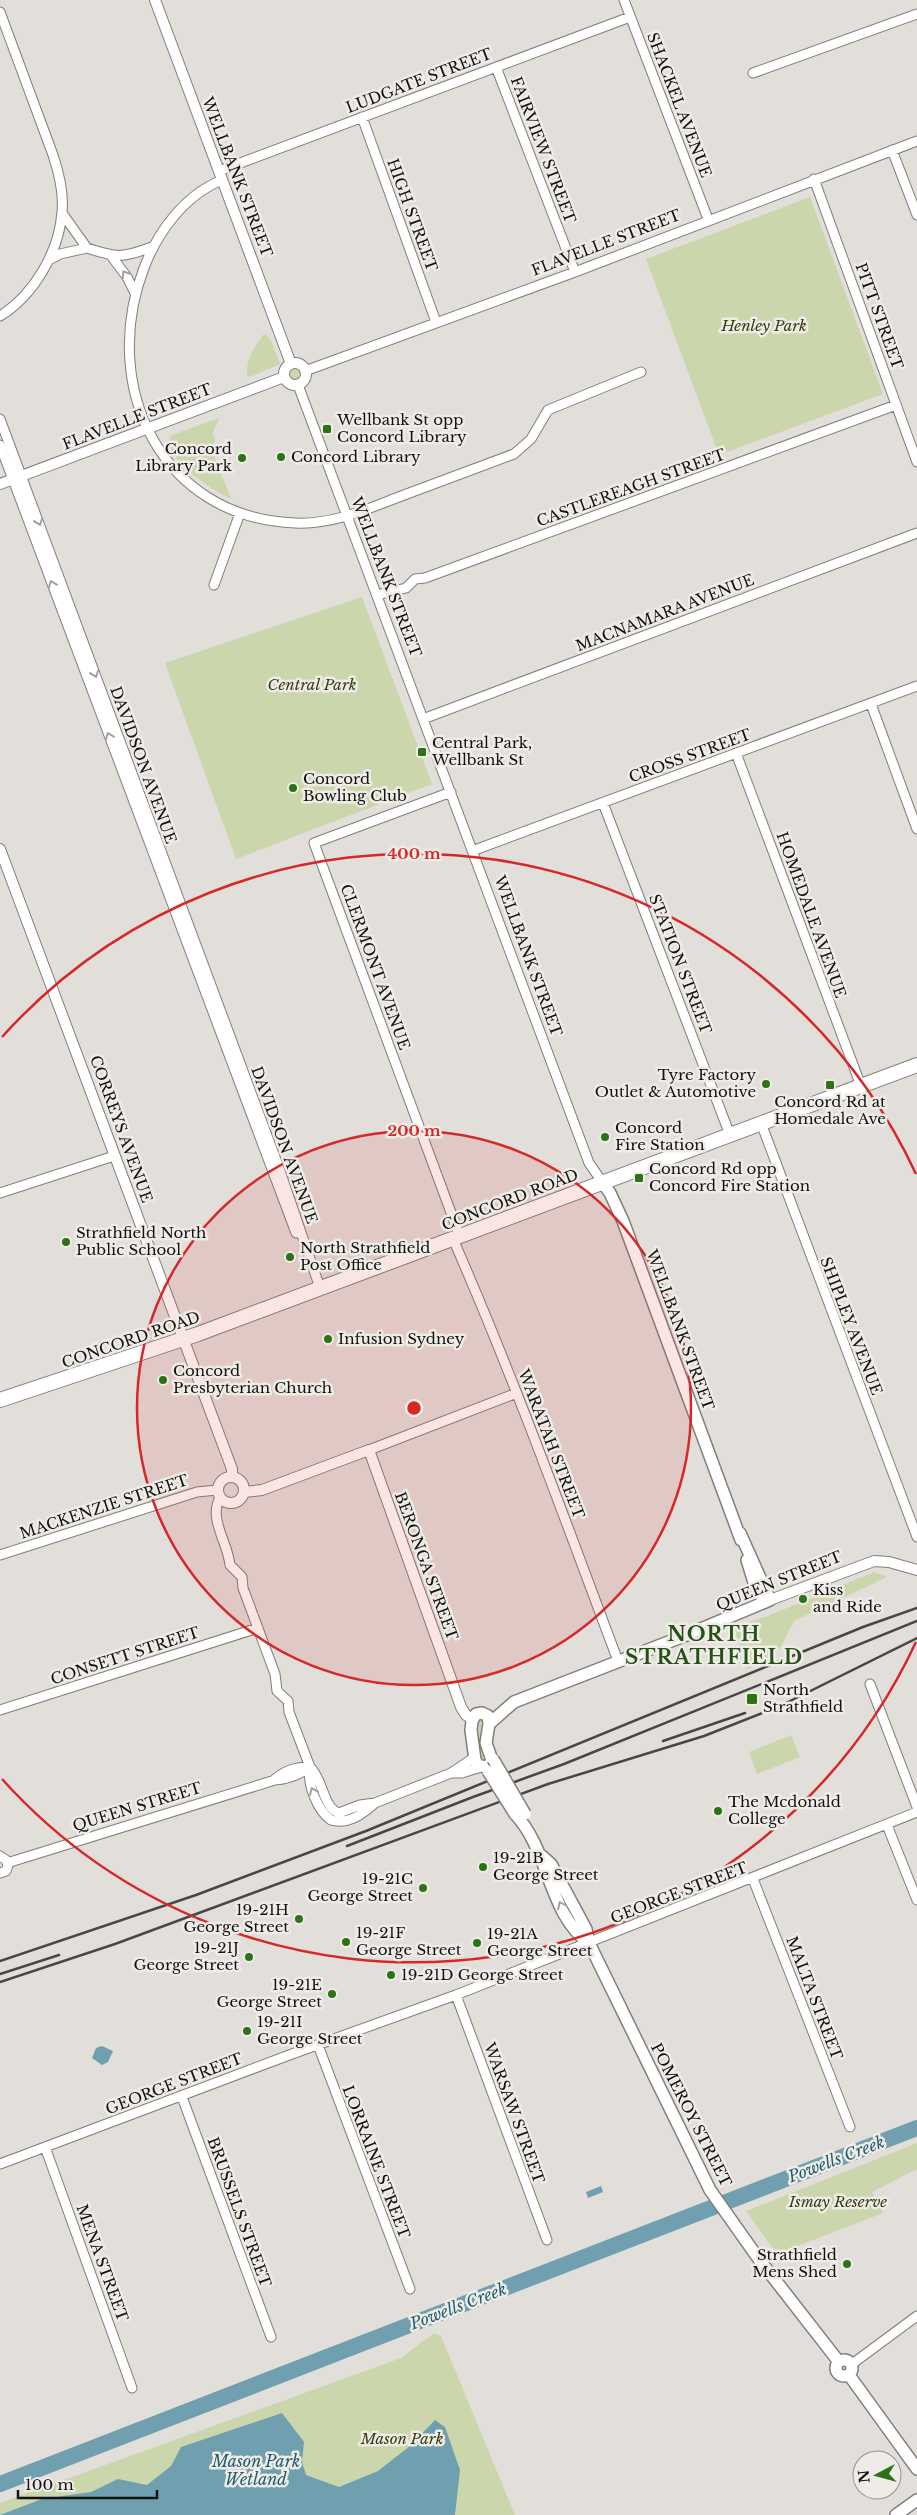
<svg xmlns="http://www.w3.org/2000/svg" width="917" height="2515" font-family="'Libre Baskerville',serif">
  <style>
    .green { fill: #cbd6ad }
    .water { fill: #70a0af }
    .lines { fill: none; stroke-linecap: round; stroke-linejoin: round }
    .river { stroke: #70a0af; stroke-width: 16 }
    .minor-casing { stroke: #827e7b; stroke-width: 11 }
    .tertiary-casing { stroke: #827e7b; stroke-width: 12 }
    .secondary-casing { stroke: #827e7b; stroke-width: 14 }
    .primary-casing { stroke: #827e7b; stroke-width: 16 }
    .minor { stroke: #fff; stroke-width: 9 }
    .tertiary { stroke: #fff; stroke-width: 10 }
    .secondary { stroke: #fff; stroke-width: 11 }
    .primary { stroke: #fff; stroke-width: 14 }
    .rail { stroke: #494745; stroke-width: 2.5 }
    .secondary-bridge-casing { stroke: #827e7b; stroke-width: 14; stroke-linecap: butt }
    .secondary-bridge { stroke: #fff; stroke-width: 11 }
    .oneway { stroke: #a1a0a0 }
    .ring { fill: none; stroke: #d62828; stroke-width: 2.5 }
    .poi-dot { fill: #2b7314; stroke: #efece7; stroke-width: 2 }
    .labels { text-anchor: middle; stroke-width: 5; stroke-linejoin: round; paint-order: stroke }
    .street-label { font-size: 15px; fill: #141211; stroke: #efece7 }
    .park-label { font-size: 15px; font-style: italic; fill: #343d0e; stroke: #efece7 }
    .poi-label { font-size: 15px; fill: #141211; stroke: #efece7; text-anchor: start }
    .water-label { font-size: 16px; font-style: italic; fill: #1d5d6f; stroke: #efece7 }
    .district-label { font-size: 20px; font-weight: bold; letter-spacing: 1px; fill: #255118; stroke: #efece7 }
    .centre { fill: #d62828; stroke: #efece7; stroke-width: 2.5 }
    .ring-label { font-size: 15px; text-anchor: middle; font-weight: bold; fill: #d62828; stroke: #efece7; stroke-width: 5; stroke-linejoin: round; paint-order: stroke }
  </style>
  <rect width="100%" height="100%" fill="#e2deda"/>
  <!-- green -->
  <path class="green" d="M810 197 883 394 719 455 646 259Z
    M264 334 270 338 280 364 250 377 247 376C246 359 254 347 264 334Z
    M287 374a7 7 0 1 1 14 0a7 7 0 1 1-14 0Z
    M219 418 212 434 215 436C210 464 224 474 231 499 209 487 176 468 168 442L172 435Z
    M362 597 432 784 236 859 165 663Z
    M874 1572 887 1577 794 1621 780 1648 772 1655 773 1659 747 1669 734 1627 773 1614Z
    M481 1720 484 1724 480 1742 486 1758 484 1761 481 1758 476 1732 477 1722Z
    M791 1735 800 1757 757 1774 749 1752Z
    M917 2143V2169L872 2192 883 2213 777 2254 746 2211Z
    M434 2333 441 2336 515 2515H0V2503L401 2358Z"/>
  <!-- water -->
  <path class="water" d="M102 2046 113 2051 108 2062 102 2065 92 2058 96 2048Z
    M601 2186 603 2192 588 2198 586 2192Z
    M282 2413 304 2442 302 2462 306 2475 339 2487 378 2471 410 2446 435 2420 445 2427 460 2470 455 2515H0L42 2499 91 2492 118 2479 147 2485 171 2466 181 2447Z"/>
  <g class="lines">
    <!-- river -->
    <path class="river" d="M0 2484 917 2128"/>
    <!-- minor casing -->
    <g class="minor-casing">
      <path id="minor" d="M624 0 708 219
        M0 12 53 155C59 173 64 193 62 212 59 252 34 295 0 316
        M496 67 575 272
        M753 73 917 14
        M362 117 436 322
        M892 150 917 215
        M219 171 630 17
        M814 179 917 462
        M222 180C185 195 158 231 144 268 99 385 160 518 295 523 334 525 369 508 404 495 441 481 477 468 514 454L531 439 548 410 641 372
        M87 248C117 258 123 258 152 247
        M112 257 127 277 135 293
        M49 260 60 254 87 248 62 213
        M305 371 575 272 917 141
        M298 385 589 1163 603 1183
        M0 419 278 1165 320 1288
        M0 445 296 1233
        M214 585 240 513
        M377 595 406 588 415 579 425 578 896 405
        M871 704 917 829
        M423 719 917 533
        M736 753 861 1086
        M451 792 314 843 460 1237
        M603 803 730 1135
        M472 851 917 686
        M761 1123 917 1537
        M0 1193 114 1156
        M453 1239C514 1378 565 1520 618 1661
        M369 1450 517 1393
        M220 1498C208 1518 228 1543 230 1565L242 1577 243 1588 275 1674 277 1691 288 1701 289 1712 310 1767
        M0 1555 197 1492 217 1490
        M870 1684 917 1807
        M0 1710 258 1628
        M310 1767C307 1784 317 1810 331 1820 348 1825 363 1814 375 1803
        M451 1773H462L481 1767
        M275 1779C286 1770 296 1767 310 1767 324 1781 323 1808 339 1813L360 1805 375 1803 451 1773 475 1757
        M887 1825 917 1900
        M0 1856 6 1860 8 1865 6 1871 0 1873
        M7 1863 275 1780C289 1779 299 1775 310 1767
        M753 1879 850 2127
        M456 1995 547 2240
        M318 2045 410 2289
        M182 2097 271 2337
        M45 2147 132 2388
        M0 2164 292 2054 456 1995 917 1812
        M852 2364 917 2316"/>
    </g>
    <!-- tertiary casing -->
    <g class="tertiary-casing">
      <path id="tertiary" d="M155 0 291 364
        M284 374a11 11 0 1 1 22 0a11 11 0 1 1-22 0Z
        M0 484 284 377
        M0 849 232 1469V1477
        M218 1490a13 13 0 1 1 26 0a13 13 0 1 1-26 0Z
        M244 1492 262 1490 369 1450 461 1707 466 1715 472 1719
        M770 1600 874 1561 889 1562 917 1570"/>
    </g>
    <!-- secondary casing -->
    <g class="secondary-casing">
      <path id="secondary" d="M603 1183 610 1193 623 1221 741 1540
        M747 1560 755 1586 765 1602
        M489 1724 488 1716 482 1713 476 1714 472 1721 471 1730 475 1760 478 1765 485 1767 493 1763 486 1743 489 1724 514 1702 684 1636 770 1600 740 1533
        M515 1814C550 1851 548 1914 589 1943
        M542 1856 551 1864 586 1929 589 1943 710 2190 758 2258 839 2362
        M836 2368a8 8 0 1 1 16 0a8 8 0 1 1-16 0Z
        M849 2375 917 2469
        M896 2515 917 2500"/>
    </g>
    <!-- primary casing -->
    <g class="primary-casing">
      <path id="primary" d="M0 1400 198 1334 917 1065"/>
    </g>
    <!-- minor -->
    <use href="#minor" class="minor"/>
    <!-- tertiary -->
    <use href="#tertiary" class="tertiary"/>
    <!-- secondary -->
    <use href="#secondary" class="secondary"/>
    <!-- primary -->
    <use href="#primary" class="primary"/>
    <!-- rail -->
    <path class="rail" d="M663 1741 745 1713
      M347 1846 473 1797 564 1764 917 1621
      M0 1961 196 1895 366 1831 863 1627 917 1608
      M0 1974 59 1955
      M0 1982 115 1944 548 1784 704 1736 780 1706 917 1638"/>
    <!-- secondary-bridge casing -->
    <g class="secondary-bridge-casing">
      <path id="secondary-bridge" d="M493 1759 525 1814
        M488 1771 515 1814"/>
    </g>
    <!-- secondary-bridge -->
    <use href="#secondary-bridge" class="secondary-bridge"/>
  </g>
  <!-- one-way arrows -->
  <defs><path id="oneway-chevron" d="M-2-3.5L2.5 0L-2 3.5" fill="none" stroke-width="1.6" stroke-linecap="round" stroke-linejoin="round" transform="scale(1.25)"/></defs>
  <g class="oneway">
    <use href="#oneway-chevron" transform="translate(125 274) rotate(-123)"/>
    <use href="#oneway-chevron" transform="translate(39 522) rotate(70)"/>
    <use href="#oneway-chevron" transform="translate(52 584) rotate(-111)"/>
    <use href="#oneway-chevron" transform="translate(95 674) rotate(70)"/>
    <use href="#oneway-chevron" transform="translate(109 736) rotate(-111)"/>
    <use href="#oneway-chevron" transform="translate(313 1791) rotate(-113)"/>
    <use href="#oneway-chevron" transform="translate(561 1905) rotate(-116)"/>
  </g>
  <!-- distance rings -->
  <circle cx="414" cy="1408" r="277" fill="#d62828" fill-opacity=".12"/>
  <g class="ring">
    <circle cx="414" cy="1408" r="277"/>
    <path d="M916 1642A554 554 0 0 1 2 1779M2 1037A554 554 0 0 1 916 1174"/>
  </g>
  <!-- markers -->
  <g class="poi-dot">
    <rect x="322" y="424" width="10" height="10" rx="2.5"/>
    <circle cx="281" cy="457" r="5"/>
    <circle cx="242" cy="458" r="5"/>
    <rect x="417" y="747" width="10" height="10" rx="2.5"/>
    <circle cx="293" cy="788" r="5"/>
    <circle cx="766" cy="1084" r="5"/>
    <rect x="825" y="1080" width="10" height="10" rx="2.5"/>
    <circle cx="605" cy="1137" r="5"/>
    <rect x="634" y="1173" width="10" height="10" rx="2.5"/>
    <circle cx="66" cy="1242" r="5"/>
    <circle cx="290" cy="1257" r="5"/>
    <circle cx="328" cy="1339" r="5"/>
    <circle cx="163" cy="1380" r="5"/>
    <circle cx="803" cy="1599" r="5"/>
    <rect x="746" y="1693" width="12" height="12" rx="2.5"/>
    <circle cx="718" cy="1811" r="5"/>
    <circle cx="483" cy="1867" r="5"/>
    <circle cx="423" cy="1888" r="5"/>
    <circle cx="299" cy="1919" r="5"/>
    <circle cx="346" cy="1942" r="5"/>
    <circle cx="477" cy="1943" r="5"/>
    <circle cx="249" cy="1957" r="5"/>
    <circle cx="391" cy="1975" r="5"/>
    <circle cx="332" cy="1994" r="5"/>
    <circle cx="247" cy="2031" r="5"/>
    <circle cx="847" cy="2264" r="5"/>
  </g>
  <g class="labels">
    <!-- street labels -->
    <g class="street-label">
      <text transform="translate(419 81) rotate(-21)" y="5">LUDGATE STREET</text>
      <text transform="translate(679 105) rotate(69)" y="5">SHACKEL AVENUE</text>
      <text transform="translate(543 150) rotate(69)" y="5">FAIRVIEW STREET</text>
      <text transform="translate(237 177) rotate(69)" y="5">WELLBANK STREET</text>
      <text transform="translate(412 215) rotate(70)" y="5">HIGH STREET</text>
      <text transform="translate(606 243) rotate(-21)" y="5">FLAVELLE STREET</text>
      <text transform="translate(879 316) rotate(70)" y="5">PITT STREET</text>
      <text transform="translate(137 417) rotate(-21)" y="5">FLAVELLE STREET</text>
      <text transform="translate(631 488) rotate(-20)" y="5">CASTLEREAGH STREET</text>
      <text transform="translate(386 577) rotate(69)" y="5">WELLBANK STREET</text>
      <text transform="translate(665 613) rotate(-21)" y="5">MACNAMARA AVENUE</text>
      <text transform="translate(690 756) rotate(-20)" y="5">CROSS STREET</text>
      <text transform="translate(143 765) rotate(70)" y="5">DAVIDSON AVENUE</text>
      <text transform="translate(811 915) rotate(70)" y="5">HOMEDALE AVENUE</text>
      <text transform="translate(528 956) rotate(70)" y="5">WELLBANK STREET</text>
      <text transform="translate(680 964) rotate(69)" y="5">STATION STREET</text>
      <text transform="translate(375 967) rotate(70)" y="5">CLERMONT AVENUE</text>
      <text transform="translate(121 1129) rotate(70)" y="5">CORREYS AVENUE</text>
      <text transform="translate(284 1145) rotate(70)" y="5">DAVIDSON AVENUE</text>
      <text transform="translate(510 1200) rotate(-21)" y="5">CONCORD ROAD</text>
      <text transform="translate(851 1326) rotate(69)" y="5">SHIPLEY AVENUE</text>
      <text transform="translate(680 1330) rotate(70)" y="5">WELLBANK STREET</text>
      <text transform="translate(131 1340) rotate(-19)" y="5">CONCORD ROAD</text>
      <text transform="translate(551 1444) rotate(69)" y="5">WARATAH STREET</text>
      <text transform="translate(104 1507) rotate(-18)" y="5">MACKENZIE STREET</text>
      <text transform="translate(426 1566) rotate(70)" y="5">BERONGA STREET</text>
      <text transform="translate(779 1581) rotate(-22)" y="5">QUEEN STREET</text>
      <text transform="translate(125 1656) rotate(-18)" y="5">CONSETT STREET</text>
      <text transform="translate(137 1807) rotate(-17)" y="5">QUEEN STREET</text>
      <text transform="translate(679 1893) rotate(-21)" y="5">GEORGE STREET</text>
      <text transform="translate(814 1998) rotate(69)" y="5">MALTA STREET</text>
      <text transform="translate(174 2084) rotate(-21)" y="5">GEORGE STREET</text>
      <text transform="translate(514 2113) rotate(70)" y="5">WARSAW STREET</text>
      <text transform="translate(691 2115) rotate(63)" y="5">POMEROY STREET</text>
      <text transform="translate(376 2162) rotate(69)" y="5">LORRAINE STREET</text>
      <text transform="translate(239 2212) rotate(70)" y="5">BRUSSELS STREET</text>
      <text transform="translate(102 2263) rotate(70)" y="5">MENA STREET</text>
    </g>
    <!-- park labels -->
    <g class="park-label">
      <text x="764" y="331">Henley Park</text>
      <text x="312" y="690">Central Park</text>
      <text x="838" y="2207">Ismay Reserve</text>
      <text x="402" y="2444">Mason Park</text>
    </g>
    <!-- poi labels -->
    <g class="poi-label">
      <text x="337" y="425">Wellbank St opp<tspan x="337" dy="17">Concord Library</tspan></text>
      <text x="232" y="454" text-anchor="end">Concord<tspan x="232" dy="17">Library Park</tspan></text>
      <text x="291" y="462">Concord Library</text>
      <text x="432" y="748">Central Park,<tspan x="432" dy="17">Wellbank St</tspan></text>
      <text x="303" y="784">Concord<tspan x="303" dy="17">Bowling Club</tspan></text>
      <text x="756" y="1080" text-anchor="end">Tyre Factory<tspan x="756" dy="17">Outlet &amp; Automotive</tspan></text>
      <text x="830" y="1107" text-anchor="middle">Concord Rd at<tspan x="830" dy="17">Homedale Ave</tspan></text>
      <text x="615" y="1133">Concord<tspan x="615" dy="17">Fire Station</tspan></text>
      <text x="649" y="1174">Concord Rd opp<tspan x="649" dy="17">Concord Fire Station</tspan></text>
      <text x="76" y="1238">Strathfield North<tspan x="76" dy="17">Public School</tspan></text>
      <text x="300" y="1253">North Strathfield<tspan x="300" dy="17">Post Office</tspan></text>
      <text x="338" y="1344">Infusion Sydney</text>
      <text x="173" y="1376">Concord<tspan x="173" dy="17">Presbyterian Church</tspan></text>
      <text x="813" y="1595">Kiss<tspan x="813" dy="17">and Ride</tspan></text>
      <text x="763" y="1695">North<tspan x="763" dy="17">Strathfield</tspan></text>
      <text x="728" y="1807">The Mcdonald<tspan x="728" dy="17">College</tspan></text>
      <text x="493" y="1863">19-21B<tspan x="493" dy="17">George Street</tspan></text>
      <text x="413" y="1884" text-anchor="end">19-21C<tspan x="413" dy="17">George Street</tspan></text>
      <text x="289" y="1915" text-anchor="end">19-21H<tspan x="289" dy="17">George Street</tspan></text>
      <text x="356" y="1938">19-21F<tspan x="356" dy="17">George Street</tspan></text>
      <text x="487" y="1939">19-21A<tspan x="487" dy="17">George Street</tspan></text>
      <text x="239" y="1953" text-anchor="end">19-21J<tspan x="239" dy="17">George Street</tspan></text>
      <text x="401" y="1980">19-21D George Street</text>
      <text x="322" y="1990" text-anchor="end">19-21E<tspan x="322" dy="17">George Street</tspan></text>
      <text x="257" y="2027">19-21I<tspan x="257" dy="17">George Street</tspan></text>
      <text x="837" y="2260" text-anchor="end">Strathfield<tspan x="837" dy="17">Mens Shed</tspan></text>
    </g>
    <!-- water labels -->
    <g class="water-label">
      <text transform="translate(836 2159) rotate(-21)" y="6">Powells Creek</text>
      <text transform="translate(458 2306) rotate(-21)" y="6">Powells Creek</text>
      <text x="256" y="2467">Mason Park<tspan x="256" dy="18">Wetland</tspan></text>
    </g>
    <!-- district labels -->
    <g class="district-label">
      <text x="714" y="1641">NORTH<tspan x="714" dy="23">STRATHFIELD</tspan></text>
    </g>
  </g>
  <circle cx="414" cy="1408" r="8" class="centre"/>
  <g class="ring-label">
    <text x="414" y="859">400 m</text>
    <text x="414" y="1136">200 m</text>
  </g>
  <!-- north arrow -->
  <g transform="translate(877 2475) rotate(264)"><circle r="24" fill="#efece7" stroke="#979591"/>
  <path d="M0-4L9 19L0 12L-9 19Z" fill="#2b7314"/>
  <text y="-8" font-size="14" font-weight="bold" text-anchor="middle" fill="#141211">N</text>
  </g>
  <!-- scale -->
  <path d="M18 2490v8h139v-8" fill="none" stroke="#141211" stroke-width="2.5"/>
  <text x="25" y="2490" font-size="15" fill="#141211" stroke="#efece7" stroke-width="4" paint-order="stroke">100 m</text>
</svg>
